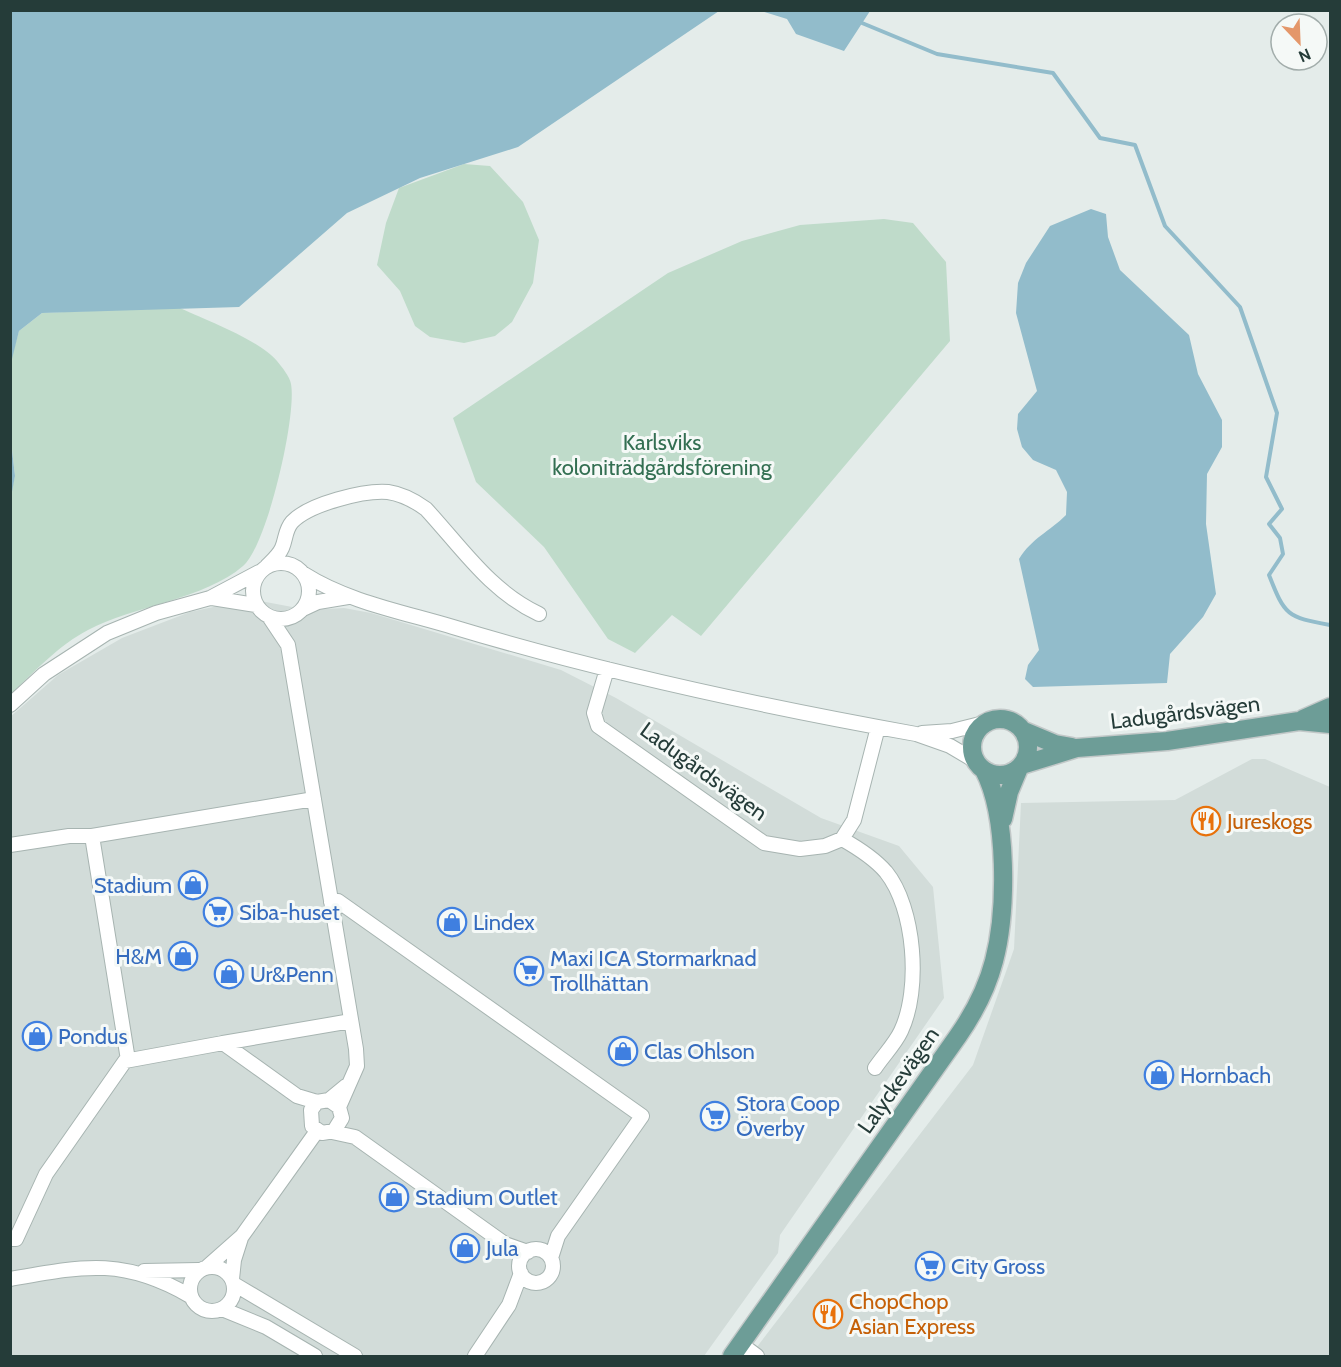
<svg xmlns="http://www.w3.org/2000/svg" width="1341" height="1367" font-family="Cabin,sans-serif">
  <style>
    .built { fill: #d2dcd9 }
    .green { fill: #bfdbca }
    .water { fill: #92bccb }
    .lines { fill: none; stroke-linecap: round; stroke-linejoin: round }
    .stream { stroke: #92bccb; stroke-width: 4 }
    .minor-casing { stroke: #a7b4b1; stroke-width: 16 }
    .major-casing { stroke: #c2c8c8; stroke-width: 21 }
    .minor { stroke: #fff; stroke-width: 14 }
    .major { stroke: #6d9d97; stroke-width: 18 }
    .labels { text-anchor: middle; stroke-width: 6; stroke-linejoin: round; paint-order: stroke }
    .park-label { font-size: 22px; fill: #336f52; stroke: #f5f9f7 }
    .street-label { font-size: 22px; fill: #253c39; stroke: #f5f9f7 }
    .food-label { font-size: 22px; fill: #c56008; stroke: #f5f9f7; text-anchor: start }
    .shop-label { font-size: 22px; fill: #366cbe; stroke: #f5f9f7; text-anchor: start }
  </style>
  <rect width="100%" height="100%" fill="#e4ecea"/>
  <!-- built -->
  <path class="built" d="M250 599 308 610 344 608 371 613 561 670 616 698 821 818 899 846 933 887 944 998 780 1235 778 1253 704 1356H11L10 717 58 675 122 638 190 612Z
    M1252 759H1265L1330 787V1356H750L973 1065 1014 949 1021 803 1175 800Z"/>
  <!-- green -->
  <path class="green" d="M464 164 490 166 502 179 523 202 539 240 533 283 512 322 495 336 464 343 430 337 415 326 400 291 377 265 386 223 399 188Z
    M884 219 913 223 946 262 950 341 701 636 672 615 635 653 608 639 544 547 476 482 453 418 668 273 742 241 800 225Z
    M178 307C203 319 260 340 277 361 282 367 290 377 291 384 297 416 267 546 243 566 205 599 133 606 88 630 59 645 34 672 11 694L10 497 15 476 10 432V363L19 331 42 313Z"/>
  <!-- water -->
  <path class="water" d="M11 10H719V11L518 147 420 178 347 213 239 307 42 313 19 331 11 363Z
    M761 11 870 10V11L844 51 796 34 787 19Z
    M1091 209 1106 214 1108 237 1120 270 1189 335 1198 374 1222 420V447L1207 474 1206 524 1216 594 1203 617 1170 654 1167 683 1033 687 1025 679 1028 665 1039 650 1019 559C1032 538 1049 532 1066 515L1067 492 1056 470 1033 460 1022 447 1017 429 1018 414 1037 391 1016 313 1018 283 1026 263 1050 226Z
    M10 433 15 476 11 497H10Z"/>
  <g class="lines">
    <!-- stream -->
    <path class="stream" d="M862 23 937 54 1053 73 1100 138 1135 145 1165 226 1240 307 1277 413 1266 477 1282 509 1269 524 1280 538 1283 554 1269 575C1285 616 1287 617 1330 625"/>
    <!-- minor casing -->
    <g class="minor-casing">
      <path id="minor" d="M253 591a28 28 0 1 1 56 0a28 28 0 1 1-56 0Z
        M267 566C272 561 279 555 282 548 286 539 285 530 292 522 309 504 364 490 388 492 402 494 415 501 426 509 462 548 490 591 539 614
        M304 574C348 602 403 612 453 627 605 673 760 706 916 734L950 746 977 762
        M212 598 256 605
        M303 609 318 602 348 597
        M270 618 288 645 356 1049 357 1066 339 1107
        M607 669 594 713 598 726 764 843 800 849 825 846 842 839C858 848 874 858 886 872 915 908 921 989 901 1031 895 1044 883 1056 875 1068
        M10 705 44 674 107 633 156 613 210 598 259 572
        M922 733 952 731 984 723
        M92 836 128 1060
        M842 839 854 820 878 727
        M10 845 69 836H92L314 799
        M331 902 338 901 642 1116 558 1236 551 1258
        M223 1043 351 1021
        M329 1100 339 1107 342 1118 334 1131 322 1133 312 1126 311 1110 317 1102 329 1100 346 1086
        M332 1132 355 1137 505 1244 528 1252
        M10 1239H16L46 1174 125 1061 223 1043 297 1096 317 1102
        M519 1266a17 17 0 1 1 34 0a17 17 0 1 1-34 0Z
        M190 1289a22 22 0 1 1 44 0a22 22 0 1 1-44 0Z
        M207 1267 242 1236 317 1131
        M144 1271 199 1270
        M10 1279C83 1266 123 1257 190 1296
        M232 1279 234 1260 241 1238
        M234 1284 355 1356
        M222 1309 266 1327 315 1356
        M741 1344 757 1356
        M475 1356 509 1305 521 1273"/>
    </g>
    <!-- major casing -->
    <g class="major-casing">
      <path id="major" d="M972 747a28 28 0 1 1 56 0a28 28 0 1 1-56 0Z
        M1303 719 1330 707
        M1024 731 1055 744 1072 747
        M1022 765 1077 748 1167 741 1299 721 1330 724
        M1003 819 1009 792 1019 768
        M732 1356 958 1036C974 1013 987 988 994 961 1007 911 1008 816 984 770"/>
    </g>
    <!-- minor -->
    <use href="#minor" class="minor"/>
    <!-- major -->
    <use href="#major" class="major"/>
  </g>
  <!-- icons -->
  <defs>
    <g id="restaurant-ring" transform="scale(1.5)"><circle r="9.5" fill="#f5f9f7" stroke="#e8710a" stroke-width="1.5"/><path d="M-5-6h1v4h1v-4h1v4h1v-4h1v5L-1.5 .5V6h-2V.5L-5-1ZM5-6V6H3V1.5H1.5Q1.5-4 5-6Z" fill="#e8710a"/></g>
    <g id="shop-ring" transform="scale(1.5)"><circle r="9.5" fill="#f5f9f7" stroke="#3f7fe0" stroke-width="1.5"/><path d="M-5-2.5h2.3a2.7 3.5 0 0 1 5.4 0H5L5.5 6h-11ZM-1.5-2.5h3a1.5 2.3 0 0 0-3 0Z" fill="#3f7fe0"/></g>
    <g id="supermarket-ring" transform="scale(1.5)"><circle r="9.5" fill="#f5f9f7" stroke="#3f7fe0" stroke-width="1.5"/><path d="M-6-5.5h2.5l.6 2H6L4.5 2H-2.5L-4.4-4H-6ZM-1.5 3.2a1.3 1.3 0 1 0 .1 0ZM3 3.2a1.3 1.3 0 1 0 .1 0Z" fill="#3f7fe0"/></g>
  </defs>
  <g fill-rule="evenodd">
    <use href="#restaurant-ring" x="1206" y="821"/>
    <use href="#shop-ring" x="193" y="885"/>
    <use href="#supermarket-ring" x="218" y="912"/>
    <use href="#shop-ring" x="452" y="922"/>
    <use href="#shop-ring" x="183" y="956"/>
    <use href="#supermarket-ring" x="529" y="971"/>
    <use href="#shop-ring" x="229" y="974"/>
    <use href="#shop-ring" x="37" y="1036"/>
    <use href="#shop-ring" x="623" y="1051"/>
    <use href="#shop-ring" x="1159" y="1075"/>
    <use href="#supermarket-ring" x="715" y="1116"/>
    <use href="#shop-ring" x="394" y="1197"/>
    <use href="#shop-ring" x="465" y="1248"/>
    <use href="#supermarket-ring" x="930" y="1266"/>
    <use href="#restaurant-ring" x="828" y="1314"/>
  </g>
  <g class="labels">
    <!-- park labels -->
    <g class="park-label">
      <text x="662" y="450">Karlsviks<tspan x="662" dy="25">koloniträdgårdsförening</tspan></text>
    </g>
    <!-- street labels -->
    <g class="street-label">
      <text transform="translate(1185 712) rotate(-7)" y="8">Ladugårdsvägen</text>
      <text transform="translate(704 771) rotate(36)" y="8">Ladugårdsvägen</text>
      <text transform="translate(898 1080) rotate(-55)" y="8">Lalyckevägen</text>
    </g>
    <!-- food labels -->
    <g class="food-label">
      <text x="1227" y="829">Jureskogs</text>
      <text x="849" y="1309">ChopChop<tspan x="849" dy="25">Asian Express</tspan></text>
    </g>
    <!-- shop labels -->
    <g class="shop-label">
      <text x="172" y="893" text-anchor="end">Stadium</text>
      <text x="239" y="920">Siba-huset</text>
      <text x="473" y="930">Lindex</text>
      <text x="162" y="964" text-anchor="end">H&amp;M</text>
      <text x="550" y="966">Maxi ICA Stormarknad<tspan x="550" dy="25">Trollhättan</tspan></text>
      <text x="250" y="982">Ur&amp;Penn</text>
      <text x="58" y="1044">Pondus</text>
      <text x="644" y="1059">Clas Ohlson</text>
      <text x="1180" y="1083">Hornbach</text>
      <text x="736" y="1111">Stora Coop<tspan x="736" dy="25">Överby</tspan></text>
      <text x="415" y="1205">Stadium Outlet</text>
      <text x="486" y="1256">Jula</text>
      <text x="951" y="1274">City Gross</text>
    </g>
  </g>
  <!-- border -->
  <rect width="1341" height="1367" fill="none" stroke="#253c39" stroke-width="24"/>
  <!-- north arrow -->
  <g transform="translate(1299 42) rotate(157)"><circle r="28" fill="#f5f9f7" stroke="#a2adab" stroke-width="1.5"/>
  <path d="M0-4.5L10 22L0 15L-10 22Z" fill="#e4976a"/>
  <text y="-9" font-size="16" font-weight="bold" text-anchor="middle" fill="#253c39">N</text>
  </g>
</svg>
